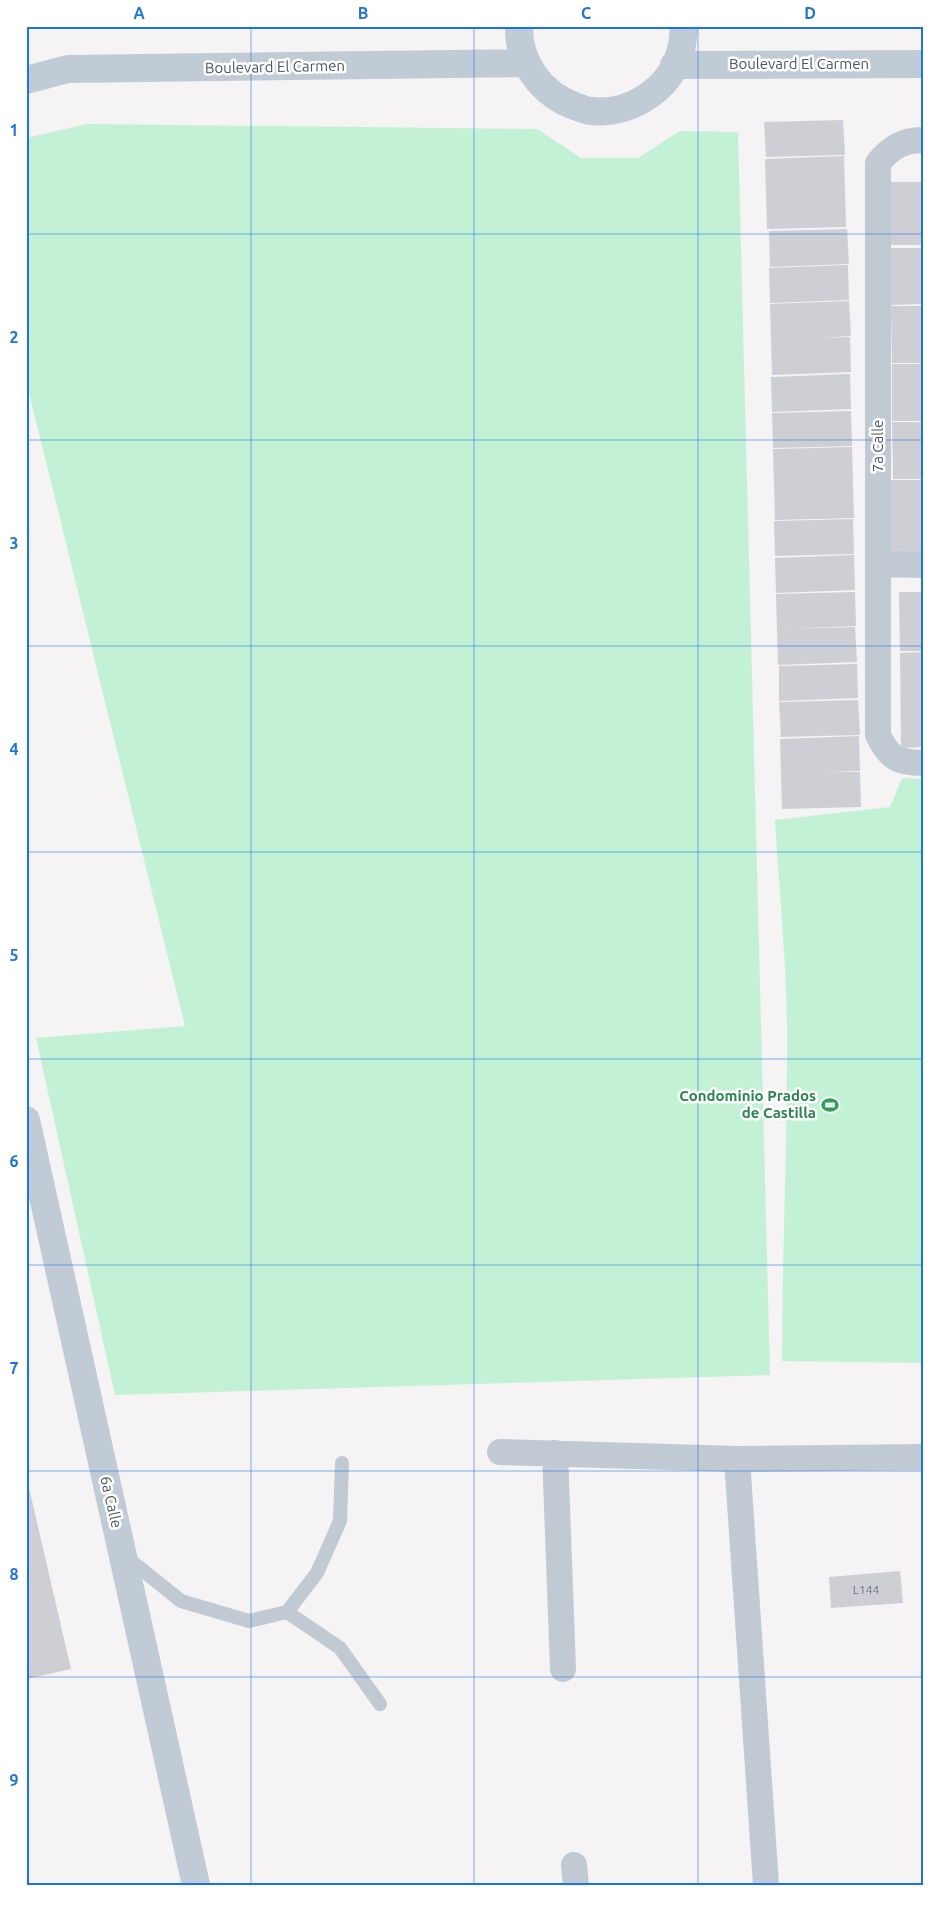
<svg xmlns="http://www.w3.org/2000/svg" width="949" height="1911" font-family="Ubuntu,sans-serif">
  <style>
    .green { fill: #c3f1d5 }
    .building { fill: #cdcfd5 }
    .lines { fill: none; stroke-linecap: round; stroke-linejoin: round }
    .service { stroke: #c1cad2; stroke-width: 14 }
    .minor { stroke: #c1cad2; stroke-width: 26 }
    .secondary { stroke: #c1cbd6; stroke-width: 28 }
    .grid { fill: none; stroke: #1a73e8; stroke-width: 1; stroke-opacity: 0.55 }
    .labels { text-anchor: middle; stroke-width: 5; stroke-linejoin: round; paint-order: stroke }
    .number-label { font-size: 12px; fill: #6b747e }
    .street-label { font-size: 15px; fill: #4a5661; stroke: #fff }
    .leisure-label { font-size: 15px; font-weight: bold; fill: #27864d; stroke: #fff; text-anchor: end }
    .neatline { fill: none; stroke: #1a73e8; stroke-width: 2 }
    .grid-label { font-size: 16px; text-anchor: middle; font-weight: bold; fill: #1a73e8 }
  </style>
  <rect width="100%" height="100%" fill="#f5f3f3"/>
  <!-- green -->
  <path class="green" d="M87 124 537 129 581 158H638L680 131 738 132 770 1375 115 1395 36 1038 185 1026 26 381V138Z
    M902 778 923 779V1363L782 1361C782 1249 788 1137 787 1024 786 956 779 888 775 820L890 807Z"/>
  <!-- building -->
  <path class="building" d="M843 120 845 155 766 157 764 122Z
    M844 156 846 227 767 229 765 159Z
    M889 182H923V245H889Z
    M847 229 849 264 770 267 769 231Z
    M890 248H923V304L891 305Z
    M848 265 849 300 770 303 769 268Z
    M849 301 851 336 819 338 850 337 851 372 772 375 770 304Z
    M891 306H923V363H892Z
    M892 364H923V421H892Z
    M850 374 851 409 772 412 771 377Z
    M851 411 852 446 773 448 772 413Z
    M892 422H923V479H893Z
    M852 447 854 518 775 520 773 449Z
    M885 480H923V559H886Z
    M853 519 854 554 775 556 774 521Z
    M854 555 855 590 776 593 775 558Z
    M855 592 856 626 783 629 855 627 857 662 778 665 776 594Z
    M899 592H923V651H900Z
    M923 652V747L901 748 900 653Z
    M857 664 858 698 779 701V666Z
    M858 700 860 735 781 737 779 702Z
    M859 736 860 771 829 772H860L861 807 782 809 780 739Z
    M26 1475 71 1669 26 1679Z
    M900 1571 903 1603 831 1608 829 1577Z"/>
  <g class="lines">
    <!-- service -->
    <path class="service" d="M125 1556 181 1601 249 1621 287 1612 317 1573 340 1521 342 1463
      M287 1612 340 1648 380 1704"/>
    <!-- minor -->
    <path class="minor" d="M923 140C903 140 890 148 878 163V735C889 758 898 763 923 763
      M878 564 923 565
      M500 1452 737 1459 923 1457
      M555 1453 563 1669
      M737 1459 766 1885
      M574 1865 576 1885"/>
    <!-- secondary -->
    <path class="secondary" d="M519 26C518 63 542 95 577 107 581 108 587 111 591 111 630 115 669 90 680 53 683 45 683 35 684 26
      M674 65 923 64
      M26 80 68 69 526 63
      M26 1120 196 1885"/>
  </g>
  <!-- grid -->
  <path class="grid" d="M251 26V1885M474 26V1885M698 26V1885M26 234H923M26 440H923M26 646H923M26 852H923M26 1059H923M26 1265H923M26 1471H923M26 1677H923"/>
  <!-- icons -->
  <defs>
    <g id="stadium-bare" transform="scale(1.35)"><path d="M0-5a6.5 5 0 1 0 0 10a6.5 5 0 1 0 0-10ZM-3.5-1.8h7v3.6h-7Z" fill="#2e9e5b" stroke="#fff" stroke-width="2.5" paint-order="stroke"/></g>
  </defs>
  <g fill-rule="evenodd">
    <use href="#stadium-bare" x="830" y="1105"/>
  </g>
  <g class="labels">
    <!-- number labels -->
    <g class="number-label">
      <text x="866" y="1594">L144</text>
    </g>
    <!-- street labels -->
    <g class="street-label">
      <text x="799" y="69">Boulevard El Carmen</text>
      <text transform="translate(275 67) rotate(-1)" y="5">Boulevard El Carmen</text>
      <text transform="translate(878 446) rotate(-90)" y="5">7a Calle</text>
      <text transform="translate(111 1502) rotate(77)" y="5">6a Calle</text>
    </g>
    <!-- leisure labels -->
    <g class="leisure-label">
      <text x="816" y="1101">Condominio Prados<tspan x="816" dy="17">de Castilla</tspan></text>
    </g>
  </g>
  <!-- border -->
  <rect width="949" height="1911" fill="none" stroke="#ffffff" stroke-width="55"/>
  <rect x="28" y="28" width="894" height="1856" class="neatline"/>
  <g class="grid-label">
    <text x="139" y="19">A</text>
    <text x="363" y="19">B</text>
    <text x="586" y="19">C</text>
    <text x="810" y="19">D</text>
    <text x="14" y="136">1</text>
    <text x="14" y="343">2</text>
    <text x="14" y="549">3</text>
    <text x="14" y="755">4</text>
    <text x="14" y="961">5</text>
    <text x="14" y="1167">6</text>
    <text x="14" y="1374">7</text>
    <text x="14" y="1580">8</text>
    <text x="14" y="1786">9</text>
  </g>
</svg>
